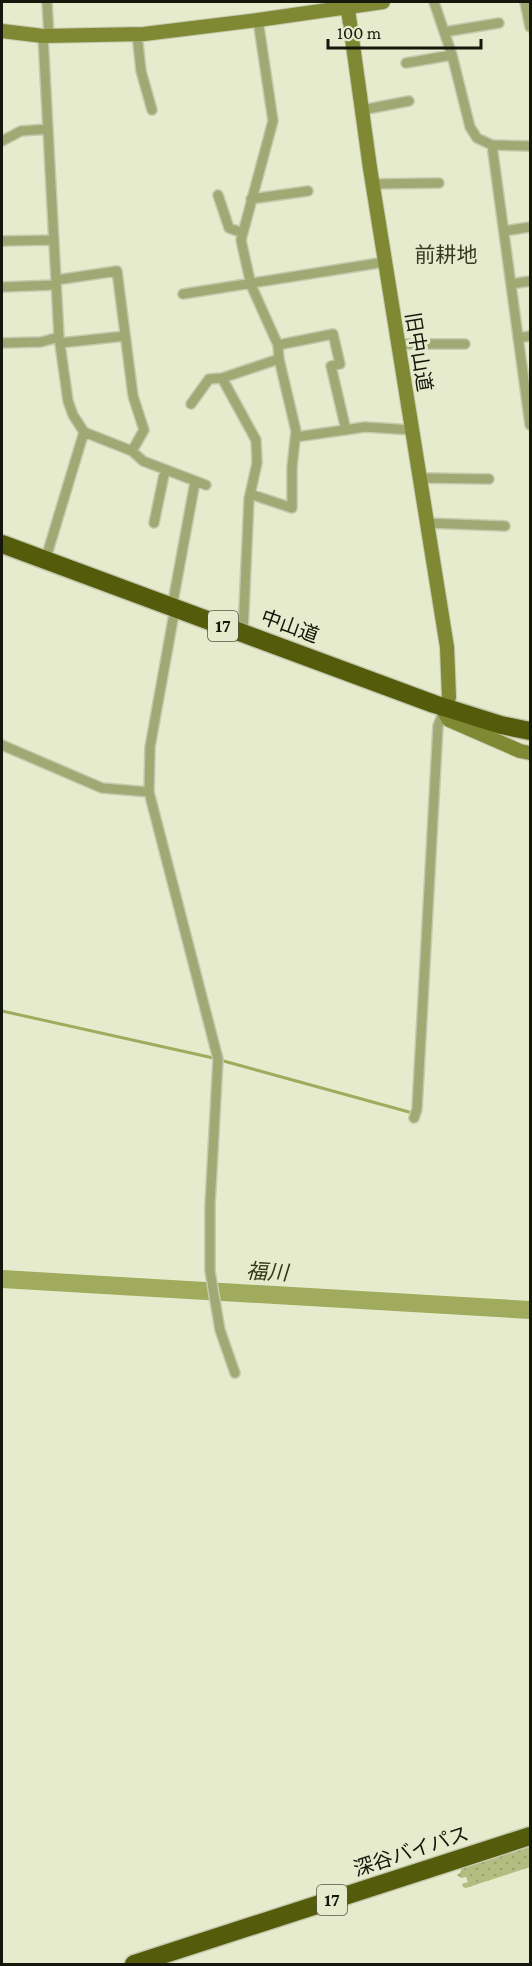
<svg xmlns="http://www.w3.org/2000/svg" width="532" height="1966" font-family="'Crimson Pro','Noto Sans JP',serif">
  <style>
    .grass { fill: url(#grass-dots) }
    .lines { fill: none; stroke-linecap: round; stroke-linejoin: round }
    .stream { stroke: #a0ab5d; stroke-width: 3 }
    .river { stroke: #a0ab5d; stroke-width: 18 }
    .street-casing { stroke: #c5c9ae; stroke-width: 12 }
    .secondary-casing { stroke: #c5c9ae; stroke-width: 16 }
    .highway-casing { stroke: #c5c9ae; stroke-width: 21 }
    .street { stroke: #a0a973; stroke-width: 9 }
    .secondary { stroke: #7f8933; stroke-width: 14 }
    .highway { stroke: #545c0b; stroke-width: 18 }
    .labels { text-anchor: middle; stroke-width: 6; stroke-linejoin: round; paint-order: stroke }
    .shield { fill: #e6ebcd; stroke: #545646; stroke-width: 1.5 }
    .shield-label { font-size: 18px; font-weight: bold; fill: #15160c }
    .street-label { font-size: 20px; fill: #15160c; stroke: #e6ebcd }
    .neighbourhood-label { font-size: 21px; fill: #383b23; stroke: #e6ebcd }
    .water-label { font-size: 21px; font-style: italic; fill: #323614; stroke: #e6ebcd }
  </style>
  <defs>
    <pattern id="grass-dots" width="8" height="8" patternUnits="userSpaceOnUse" patternTransform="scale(1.5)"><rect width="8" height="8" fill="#b4bd81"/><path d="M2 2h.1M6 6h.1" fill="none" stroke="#9aa26e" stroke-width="1.8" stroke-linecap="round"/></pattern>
  </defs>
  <rect width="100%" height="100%" fill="#e6ebcd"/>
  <!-- grass -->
  <path class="grass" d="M530 1845V1867L466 1888 463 1887 462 1884 468 1882 466 1877 461 1878 457 1875 460 1873 462 1868Z"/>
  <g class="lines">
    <!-- stream -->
    <path class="stream" d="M2 1011 209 1057 409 1112"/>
    <!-- river -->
    <path class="river" d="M2 1279 530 1310"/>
    <!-- street casing -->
    <g class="street-casing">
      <path id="street" d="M47 2 49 36
        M434 2 452 55 470 127 477 138 492 145 530 146
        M525 2 530 27
        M258 20 273 121 241 240 251 285 278 345 279 359
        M444 32 499 23
        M137 34 141 71 152 110
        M43 36 59 337 68 401 73 415 84 432 45 561
        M406 63 452 55
        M362 110 409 101
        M2 141 21 131 48 129
        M492 145 530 425
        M372 184 439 183
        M218 195 229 228 243 233
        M251 199 308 191
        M504 231 530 227
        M2 241 54 240
        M56 280 117 271 133 396 144 430 132 451 84 432
        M511 284 530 281
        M2 287 56 285
        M183 294 385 262
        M518 338 530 336
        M2 343 41 342 59 337
        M60 343 125 336
        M399 344H465
        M278 345 333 334 340 364 331 366 346 430
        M191 404 209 379 222 378
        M296 437 365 427 412 430
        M132 451 143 461 206 485
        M419 478 489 479
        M154 523 165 470
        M426 523 505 526
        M172 607 195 482
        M175 608 150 747 149 792 218 1059 210 1205V1271L220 1330 235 1373
        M243 633 249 499 257 463 256 440 222 378 279 359 296 431 292 467V508L250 494
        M2 745 102 788 149 792
        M414 1118 417 1109 438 726 445 708"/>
    </g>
    <!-- secondary casing -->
    <g class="secondary-casing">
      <path id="secondary" d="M347 2 370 168 447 647 449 697 444 712 449 720 520 751 530 753
        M2 31 43 36 144 34 258 20 383 2"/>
    </g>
    <!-- highway casing -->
    <g class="highway-casing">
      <path id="highway" d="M2 544 434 704 501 725 530 731
        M134 1964 530 1836"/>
    </g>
    <!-- street -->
    <use href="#street" class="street"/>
    <!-- secondary -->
    <use href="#secondary" class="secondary"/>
    <!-- highway -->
    <use href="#highway" class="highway"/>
  </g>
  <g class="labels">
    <!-- shield labels -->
    <g class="shield">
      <rect x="208" y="611" width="30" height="30" rx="4.5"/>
      <rect x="317" y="1885" width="30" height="30" rx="4.5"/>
    </g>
    <g class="shield-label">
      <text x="223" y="632">17</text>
      <text x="332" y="1906">17</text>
    </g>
    <!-- street labels -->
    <g class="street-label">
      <text transform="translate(419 352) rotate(81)" y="7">旧中山道</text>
      <text transform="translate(290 626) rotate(20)" y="7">中山道</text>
      <text transform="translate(411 1851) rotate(-18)" y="7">深谷バイパス</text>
    </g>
    <!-- neighbourhood labels -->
    <g class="neighbourhood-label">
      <text x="446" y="262">前耕地</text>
    </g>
    <!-- water labels -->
    <g class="water-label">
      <text transform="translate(267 1272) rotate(3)" y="7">福川</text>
    </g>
  </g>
  <!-- border -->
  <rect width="532" height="1966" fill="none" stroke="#15160c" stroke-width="6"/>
  <!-- scale -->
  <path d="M328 39v9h153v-9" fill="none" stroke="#15160c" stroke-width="3"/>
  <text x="337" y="39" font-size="18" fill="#15160c" stroke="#e6ebcd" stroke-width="4.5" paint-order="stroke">100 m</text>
</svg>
